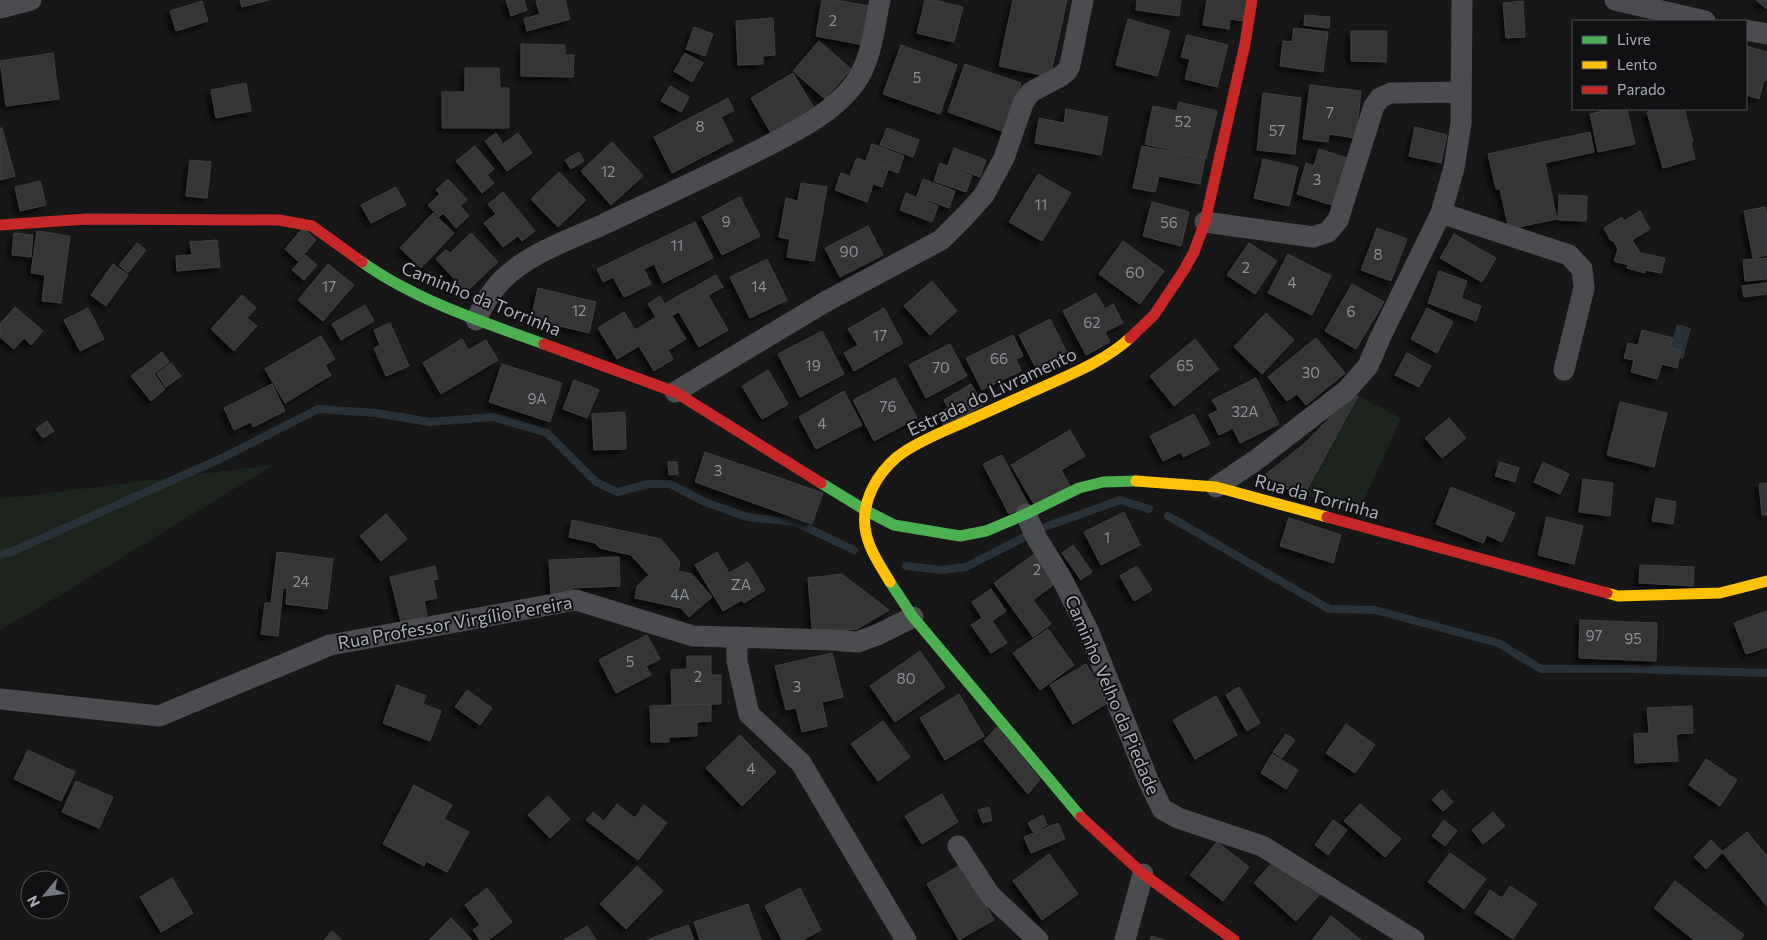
<svg xmlns="http://www.w3.org/2000/svg" width="1767" height="940" font-family="Commissioner,sans-serif">
  <style>
    .green { fill: #1d241e }
    .water { fill: #2a3239 }
    .lines { fill: none; stroke-linecap: round; stroke-linejoin: round }
    .stream { stroke: #2a3239; stroke-width: 8 }
    .building { fill: #353536; stroke: #3f4043; filter: url(#shadow) }
    .street { stroke: #4b4c50; stroke-width: 21 }
    .fast { stroke: #4caf50; stroke-width: 11 }
    .slow { stroke: #ffc107; stroke-width: 11 }
    .jam { stroke: #c62828; stroke-width: 11 }
    .labels { text-anchor: middle; stroke-width: 4; stroke-linejoin: round; paint-order: stroke }
    .number-label { font-size: 15px; fill: #8b8f98 }
    .street-label { font-size: 18px; fill: #a8adb8; stroke: #111113 }
  </style>
  <defs>
    <filter id="shadow"><feDropShadow dx="-4.5" dy="4.5" stdDeviation="2.5" flood-color="#0009"/></filter>
  </defs>
  <rect width="100%" height="100%" fill="#171717"/>
  <!-- green -->
  <path class="green" d="M1358 396 1401 418 1359 512 1304 495Z
    M273 465 69 590 0 630V499Z"/>
  <!-- water -->
  <path class="water" d="M1677 324 1691 328 1683 359 1680 358 1681 351 1670 348Z"/>
  <g class="lines">
    <!-- stream -->
    <path class="stream" d="M1168 516 1329 609 1375 610 1498 643 1541 669H1632L1767 673
      M0 555 11 552 220 459 318 409 376 413 430 422 493 417 547 433 596 482 617 492 649 484H670L705 502 747 517 795 522 854 550
      M906 566 942 570 966 567 1042 528 1120 500 1149 509"/>
  </g>
  <!-- building -->
  <path class="building" d="M240 0H269L242 7Z
    M506 0H524L527 10 511 16Z
    M541 0H565L570 19 527 31 524 19 540 14 536 1Z
    M822 0H835L870 6 864 45 816 36Z
    M925 0H934L963 7 954 42 917 33Z
    M1013 0H1067L1050 77 999 66Z
    M1137 0H1181L1179 16 1136 10Z
    M1207 0H1247L1243 21 1230 19 1229 29 1203 25Z
    M1756 0H1767V9Z
    M202 1 208 21 176 31 170 11Z
    M1523 1 1525 37 1506 38 1503 3Z
    M1305 15 1330 17 1329 28 1304 25Z
    M773 18 775 55 763 56V64L738 65 736 21Z
    M1128 19 1170 31 1157 76 1116 65Z
    M694 27 713 34 705 56 686 49Z
    M1294 28 1328 32 1323 72 1280 66 1283 41 1292 42Z
    M1351 31H1387L1386 62 1351 61Z
    M1187 35 1228 45 1217 87 1185 79 1190 59 1181 57Z
    M819 41 851 69 825 99 793 71Z
    M521 44 565 45V55H574L573 77 521 76Z
    M901 45 957 65 940 114 883 94Z
    M1746 46 1767 52V81L1764 80 1759 99 1746 95Z
    M53 53 59 99 6 106 0 61Z
    M685 53 703 63 692 82 674 71Z
    M965 64 1021 83 1005 132 948 112Z
    M465 68H499L500 88H509V128H442V92H465Z
    M793 73 814 108 771 133 751 98Z
    M246 83 251 111 216 118 211 90Z
    M1310 85 1361 91 1356 138 1329 134 1328 142 1303 139Z
    M670 86 689 97 681 112 661 101Z
    M1263 93 1301 98 1295 154 1257 150Z
    M728 98 734 111 721 117 733 141 672 173 654 137Z
    M1179 102 1217 111 1206 158 1145 144 1153 106 1177 111Z
    M1066 109 1108 117 1101 155 1035 143 1039 118 1064 123Z
    M1612 109H1627L1635 144 1598 152 1590 114Z
    M1659 109H1684L1693 142 1691 143 1695 159 1663 168 1647 112Z
    M1415 127 1447 135 1441 163 1409 156Z
    M0 128H2L15 176 0 180Z
    M887 128 919 140 913 157 880 145Z
    M1590 132 1594 152 1545 163 1557 219 1509 229 1500 189H1496L1488 154Z
    M496 133 503 144 518 133 532 153 507 171 485 141Z
    M612 142 643 176 611 205 581 171Z
    M872 144 904 156 898 173 866 160Z
    M475 146 494 169 487 175 494 183 482 193 456 161Z
    M1142 146 1205 158 1200 184 1159 176 1155 192 1133 188Z
    M954 148 986 160 980 177 948 165Z
    M1319 149 1353 160 1338 207 1297 194 1306 163 1314 166Z
    M579 152 584 161 571 169 565 160Z
    M857 158 888 170 882 187 850 175Z
    M1263 159 1298 167 1289 206 1254 198Z
    M190 160 211 162 207 198 186 196Z
    M940 163 972 176 966 192 934 181Z
    M559 172 586 200 558 227 531 199Z
    M841 173 873 185 867 202 835 190Z
    M1038 174 1071 193 1042 241 1009 222Z
    M448 179 467 200 460 206 469 216 456 228 443 213 439 217 428 205 440 194 436 190Z
    M923 179 955 191 949 208 917 196Z
    M40 181 46 205 20 211 15 187Z
    M801 183 827 187 814 261 787 257 790 239 779 237 786 198 798 201Z
    M396 187 406 205 371 223 361 205Z
    M503 192 535 231 522 241 518 236 503 247 484 223 496 214 488 204Z
    M906 193 938 206 932 222 900 210Z
    M1559 195 1587 196 1586 221 1558 220Z
    M740 197 760 236 722 255 702 217Z
    M1152 202 1189 212 1181 246 1143 236Z
    M1765 207 1767 217V255L1753 258 1744 211Z
    M1640 211 1650 229 1632 240 1640 253 1665 258 1661 273 1645 270V273L1627 268 1629 265 1614 261 1618 249 1613 240 1611 241 1604 228 1622 217 1624 221Z
    M433 213 454 233 421 268 400 248Z
    M695 222 713 258 663 283 654 264 644 269 651 284 624 297 613 277 603 282 597 269Z
    M868 226 883 255 840 277 825 248Z
    M303 228 316 240 298 261 285 249Z
    M1377 228 1407 239 1391 281 1361 270Z
    M37 231 70 236 61 303 42 301 45 275 31 273Z
    M14 233 33 235 31 257 12 255Z
    M471 233 498 262 466 292 436 259 446 250 450 253Z
    M1454 234 1496 258 1482 282 1440 258Z
    M217 240 220 267 177 271 176 256 192 255 190 242Z
    M1123 241 1164 271 1140 304 1099 274Z
    M137 243 146 250 128 273 119 265Z
    M1249 243 1277 261 1255 294 1227 275Z
    M1288 254 1331 276 1312 315 1268 293Z
    M305 255 317 265 304 280 292 270Z
    M1767 258V279L1745 281 1743 260Z
    M767 259 787 300 750 318 730 277Z
    M113 264 128 275 106 306 91 295Z
    M328 264 354 285 323 321 298 300Z
    M1439 271 1467 281 1461 298 1481 306 1476 321 1428 303Z
    M716 275 723 287 708 295 728 330 699 347 679 312 673 315 666 303Z
    M932 281 957 311 930 335 904 306Z
    M1767 283V294L1744 297 1742 286Z
    M1352 284 1384 302 1356 349 1325 331Z
    M538 288 596 302 589 333 531 319Z
    M1096 293 1105 309 1113 304 1123 323 1105 332 1110 342 1086 355 1063 311Z
    M242 295 256 308 247 318 257 326 234 351 211 329Z
    M660 296 686 339 668 350 673 359 654 371 639 346 617 359 598 328 624 312 635 330 656 317 648 304Z
    M365 305 374 321 341 340 332 324Z
    M15 307 43 331 31 345 24 338 14 349 0 337V324Z
    M88 308 104 339 80 351 64 320Z
    M884 308 903 343 854 371 844 353 858 345 848 329Z
    M1427 308 1453 322 1437 353 1411 339Z
    M1266 313 1294 340 1262 374 1234 347Z
    M1050 319 1071 361 1040 376 1019 335Z
    M390 323 409 366 386 376 374 348 380 345 374 330Z
    M1642 330 1673 338 1670 348 1681 351 1677 368 1662 364 1657 379 1631 372 1634 360 1624 358 1628 343 1638 345Z
    M822 331 844 374 800 397 778 354Z
    M1013 335 1023 356 1016 359 1021 371 982 390 966 358Z
    M321 336 335 359 325 365 331 375 285 403 265 369Z
    M1316 338 1345 373 1306 405 1297 394 1287 401 1268 377Z
    M462 339 468 350 486 340 498 360 441 394 423 363Z
    M1195 339 1219 369 1174 406 1150 376Z
    M950 344 967 376 926 398 909 365Z
    M162 352 169 362 154 374 165 389 151 401 131 376Z
    M1407 353 1431 366 1419 387 1395 375Z
    M171 363 181 376 166 387 157 374Z
    M502 364 562 383 550 422 489 402Z
    M768 370 788 404 762 419 742 386Z
    M895 378 917 418 874 441 853 400Z
    M1256 378 1279 424 1240 443 1233 428 1219 435 1209 415 1218 410 1212 400Z
    M574 380 599 390 587 418 563 409Z
    M272 384 285 411 253 427 251 422 234 430 224 408Z
    M971 384 983 405 945 428 937 414 948 408 944 400Z
    M844 391 862 425 816 449 799 417Z
    M1358 396 1304 495 1260 479 1305 443 1347 400Z
    M1620 402 1667 413 1654 467 1607 455Z
    M625 412 626 449 594 450 592 414Z
    M1194 414 1210 444 1183 457 1181 452 1163 461 1150 436Z
    M1449 418 1466 438 1442 458 1425 438Z
    M47 421 54 431 43 438 36 429Z
    M1070 430 1085 456 1061 470 1071 488 1037 509 1011 465Z
    M705 452 823 493 812 524 695 482Z
    M1002 455 1028 504 1009 514 983 464Z
    M668 462H677L678 474 669 475Z
    M1500 462 1519 468 1515 482 1495 476Z
    M1543 462 1569 474 1560 494 1534 482Z
    M1583 479 1613 483 1610 516 1579 512Z
    M1767 483V515H1762L1759 484Z
    M1451 487 1515 513 1502 542 1487 535 1483 543 1436 524Z
    M1656 498 1676 502 1673 524 1652 521Z
    M1124 512 1140 545 1101 565 1084 532Z
    M386 514 407 539 381 561 360 536Z
    M1547 517 1583 526 1574 564 1538 555Z
    M1289 518 1341 535 1333 563 1280 546Z
    M572 520 661 539 680 562 678 571 692 574 712 597 689 617 681 608 635 598 637 586 649 575 631 555 600 548 595 543 569 537Z
    M1073 545 1092 572 1081 580 1062 553Z
    M1040 550 1061 579 1033 600 1051 624 1033 637 994 583Z
    M277 552 333 559 327 609 286 604 287 588H283L278 636 261 634 265 603H271Z
    M717 552 729 573 748 562 765 590 744 603 742 600 723 611 695 565Z
    M619 557 620 586 572 588 573 595H551L549 560Z
    M1640 565 1694 567 1693 586 1639 583Z
    M435 566 438 579 433 580 437 598 424 601 427 616 401 622 390 577Z
    M1137 566 1152 590 1134 601 1120 576Z
    M842 574 889 610 857 629 832 632 812 628 808 578Z
    M991 589 1006 611 992 621 1007 643 991 653 971 625 982 618 972 602Z
    M1767 611V647L1746 654 1734 623Z
    M1580 620 1657 623 1656 661 1579 658Z
    M1048 629 1074 665 1040 690 1013 653Z
    M647 635 660 659 646 666 651 675 616 693 599 660Z
    M920 651 945 687 895 722 870 686Z
    M832 653 843 697 822 702 827 726 802 732 796 708 786 710 775 666Z
    M687 656H711V675H721V704L672 705 671 670 687 669Z
    M1086 664 1109 702 1073 724 1050 685Z
    M397 685 426 696 423 704 441 711 430 741 383 723Z
    M1239 687 1260 723 1247 731 1226 695Z
    M467 690 492 708 480 725 455 707Z
    M959 694 984 736 945 760 920 718Z
    M1216 696 1237 735 1195 759 1173 720Z
    M711 704V721L697 722V736L669 737V742H651L650 706Z
    M1692 706 1693 733 1676 734 1678 761 1635 763 1634 734 1649 733 1647 708Z
    M883 721 910 757 878 781 851 744Z
    M1346 724 1375 745 1355 773 1326 753Z
    M997 727 1040 779 1028 794 984 741Z
    M1286 734 1295 740 1282 758 1273 752Z
    M740 735 776 772 742 806 706 768Z
    M28 750 75 772 61 801 14 779Z
    M1272 754 1298 770 1286 789 1261 773Z
    M1706 759 1737 780 1720 806 1689 785Z
    M76 781 113 797 99 828 62 812Z
    M414 785 452 805 444 819 469 832 447 872 426 861 424 866 383 844Z
    M1442 790 1453 802 1443 811 1432 800Z
    M942 794 958 822 922 844 905 816Z
    M548 796 570 819 550 838 528 815Z
    M617 804 635 818 644 805 667 823 638 860 586 820 593 812 604 821Z
    M1360 804 1401 839 1385 857 1344 821Z
    M989 807 992 820 983 823 978 810Z
    M1493 812 1505 826 1483 844 1472 830Z
    M1043 815 1047 825 1033 832 1028 823Z
    M1333 820 1347 830 1328 855 1315 845Z
    M1444 820 1457 831 1445 846 1432 836Z
    M1058 823 1065 839 1031 853 1024 837Z
    M1747 832 1767 856V906L1722 852Z
    M1711 840 1723 852 1706 869 1694 857Z
    M1217 842 1249 867 1223 901 1190 875Z
    M1450 853 1486 879 1464 909 1428 882Z
    M1049 854 1078 894 1042 920 1013 881Z
    M1273 862 1285 873 1291 865 1321 893 1296 921 1254 883Z
    M962 864 994 920 959 940 927 884Z
    M637 866 663 891 626 929 600 904Z
    M172 878 193 913 161 932 140 897Z
    M1675 881 1744 935 1740 940H1694L1654 908Z
    M1510 886 1537 904 1513 939 1475 913 1490 890 1502 898Z
    M487 888 512 922 488 940H480L473 930 480 925 465 905Z
    M800 888 821 930 803 940H782L765 906Z
    M748 904 761 940H700L694 922Z
    M1331 916 1361 940H1312Z
    M451 918 472 940H429Z
    M688 925 694 940H647Z
    M587 926 596 940H564Z
    M332 931 342 940H324Z
    M1152 936 1165 940H1150Z"/>
  <g class="lines">
    <!-- street -->
    <path class="street" d="M1615 0 1705 21
      M0 8 31 0
      M1746 30 1767 34
      M1441 213 1569 255 1582 269 1584 288 1564 370
      M1205 222 1313 237 1328 232 1338 220 1374 106 1380 98 1391 93 1461 92
      M476 320C483 305 491 291 503 279 530 253 569 240 602 225 657 199 712 174 767 146 798 130 834 112 855 83 872 59 874 28 880 0
      M675 392 825 302 941 240 966 215 984 195 1004 158 1024 101 1031 92 1061 76 1067 71 1070 65 1083 0
      M1216 487 1256 460 1347 390 1368 366 1380 338 1441 213 1454 168 1461 123 1462 0
      M1026 514 1036 537 1062 579 1088 630 1148 780 1162 809 1178 818 1262 846 1414 940
      M737 637V661L749 714 801 763 906 940
      M0 699 159 716 330 645 576 600 693 636 832 640 857 642 877 635 913 617
      M958 846 990 895 1038 940
      M1125 940 1143 874"/>
    <!-- fast -->
    <path class="fast" d="M362 262C415 300 483 322 544 344
      M821 483 865 510 894 525 960 536 986 531 1026 514 1079 488 1103 482 1136 481
      M890 582 913 617 1081 817"/>
    <!-- slow -->
    <path class="slow" d="M1136 481 1216 487 1327 517
      M890 582C880 565 867 547 865 527 862 500 877 474 897 457 912 445 939 433 958 425 987 412 1016 399 1045 386 1074 373 1106 360 1130 338
      M1607 593 1618 596 1720 593 1767 581"/>
    <!-- jam -->
    <path class="jam" d="M0 225 87 219 279 220 312 226 362 262
      M1130 338 1154 315 1184 270 1194 252 1205 222 1245 44 1252 0
      M544 344 675 392 821 483
      M1327 517 1607 593
      M1081 817 1143 874 1234 940"/>
  </g>
  <g class="labels">
    <!-- number labels -->
    <g class="number-label">
      <text x="833" y="26">2</text>
      <text x="917" y="83">5</text>
      <text x="1330" y="118">7</text>
      <text x="1183" y="127">52</text>
      <text x="700" y="132">8</text>
      <text x="1277" y="136">57</text>
      <text x="608" y="177">12</text>
      <text x="1317" y="185">3</text>
      <text x="1041" y="210">11</text>
      <text x="726" y="227">9</text>
      <text x="1169" y="228">56</text>
      <text x="677" y="251">11</text>
      <text x="849" y="257">90</text>
      <text x="1378" y="260">8</text>
      <text x="1246" y="273">2</text>
      <text x="1135" y="278">60</text>
      <text x="1292" y="288">4</text>
      <text x="329" y="292">17</text>
      <text x="759" y="292">14</text>
      <text x="579" y="316">12</text>
      <text x="1351" y="317">6</text>
      <text x="1092" y="328">62</text>
      <text x="880" y="341">17</text>
      <text x="999" y="364">66</text>
      <text x="813" y="371">19</text>
      <text x="1185" y="371">65</text>
      <text x="941" y="373">70</text>
      <text x="1311" y="378">30</text>
      <text x="537" y="404">9A</text>
      <text x="888" y="412">76</text>
      <text x="1245" y="417">32A</text>
      <text x="822" y="429">4</text>
      <text x="718" y="476">3</text>
      <text x="1107" y="543">1</text>
      <text x="1037" y="575">2</text>
      <text x="301" y="587">24</text>
      <text x="741" y="590">ZA</text>
      <text x="680" y="600">4A</text>
      <text x="1594" y="641">97</text>
      <text x="1633" y="644">95</text>
      <text x="630" y="667">5</text>
      <text x="698" y="682">2</text>
      <text x="906" y="684">80</text>
      <text x="797" y="692">3</text>
      <text x="751" y="774">4</text>
    </g>
    <!-- street labels -->
    <g class="street-label">
      <text transform="translate(481 299) rotate(22)" y="6">Caminho da Torrinha</text>
      <text transform="translate(992 392) rotate(-25)" y="6">Estrada do Livramento</text>
      <text transform="translate(1317 497) rotate(15)" y="6">Rua da Torrinha</text>
      <text transform="translate(455 623) rotate(-10)" y="6">Rua Professor Virgílio Pereira</text>
      <text transform="translate(1112 695) rotate(67)" y="6">Caminho Velho da Piedade</text>
    </g>
  </g>
  <!-- legend -->
  <rect x="1572" y="20" width="175" height="90" fill="#111113" stroke="#4d4f55"/>
  <rect x="1582" y="36" width="25" height="8" fill="#4caf50" stroke="#4d4f55"/>
  <text x="1617" y="45" font-size="15" fill="#a8adb8">Livre</text>
  <rect x="1582" y="61" width="25" height="8" fill="#ffc107" stroke="#4d4f55"/>
  <text x="1617" y="70" font-size="15" fill="#a8adb8">Lento</text>
  <rect x="1582" y="86" width="25" height="8" fill="#c62828" stroke="#4d4f55"/>
  <text x="1617" y="95" font-size="15" fill="#a8adb8">Parado</text>
  <!-- north arrow -->
  <g transform="translate(45 895) rotate(241)"><circle r="24" fill="#111113" stroke="#4d4f55"/>
  <path d="M0-4L9 19L0 12L-9 19Z" fill="#757880"/>
  <text y="-8" font-size="14" font-weight="bold" text-anchor="middle" fill="#a8adb8">N</text>
  </g>
</svg>
